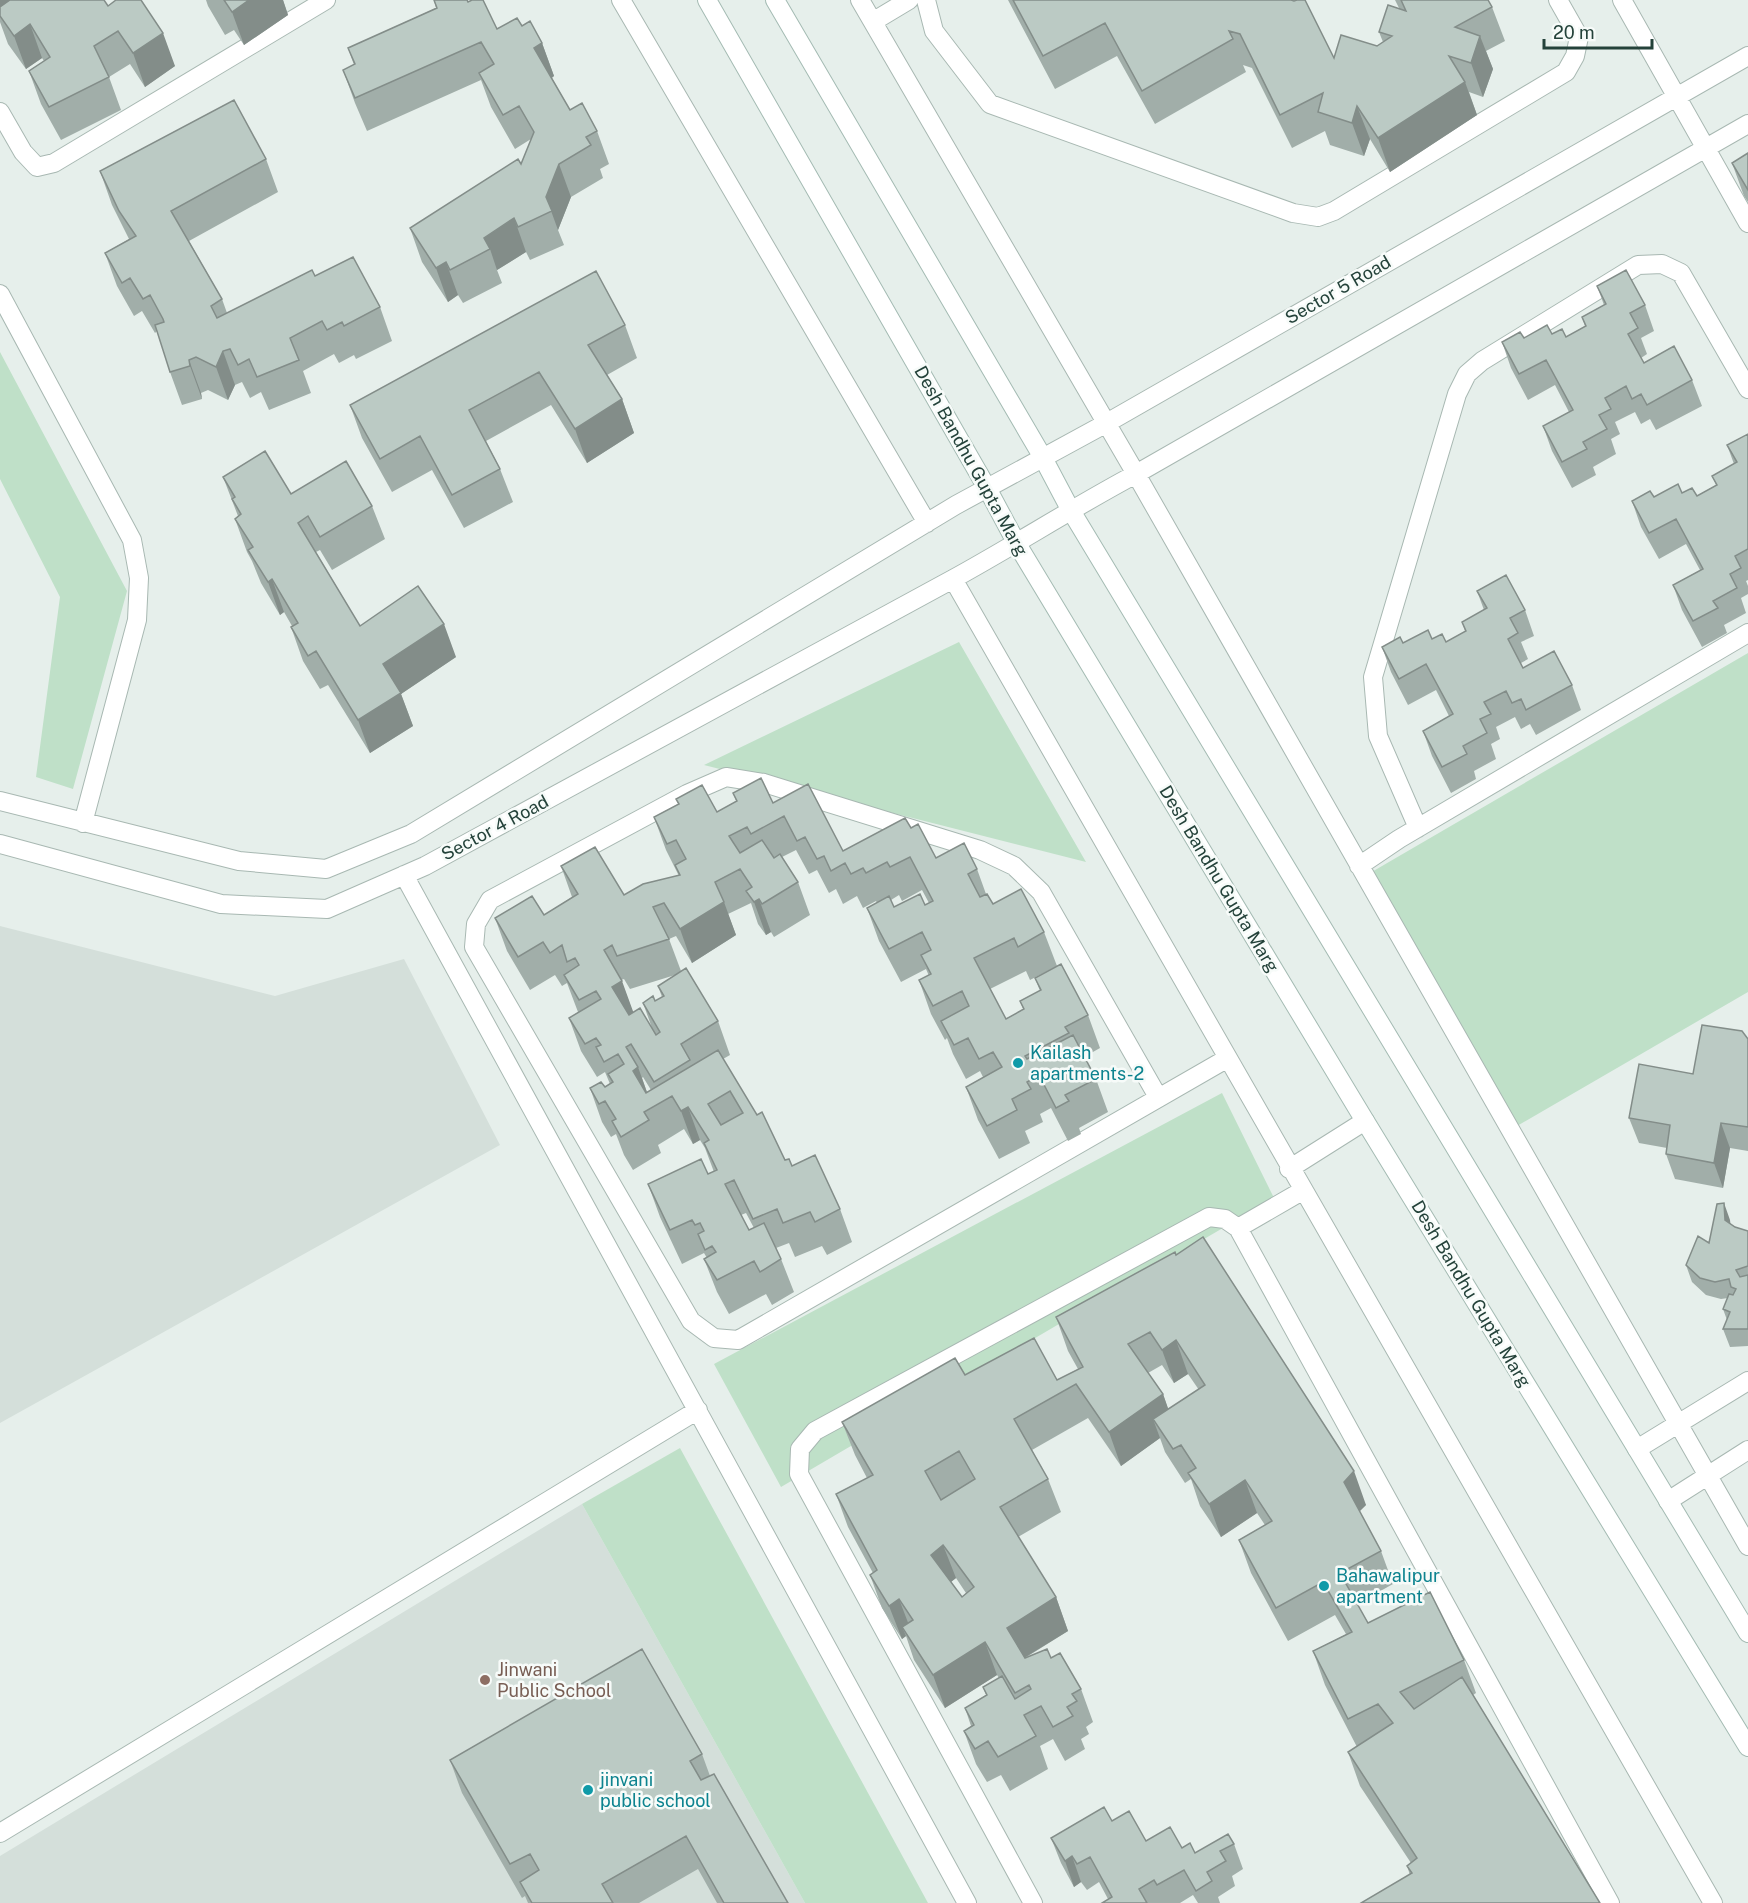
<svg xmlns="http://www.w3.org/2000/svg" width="1748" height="1903" font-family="'Public Sans',sans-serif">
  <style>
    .built { fill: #d4dfda }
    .green { fill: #bfe0c8 }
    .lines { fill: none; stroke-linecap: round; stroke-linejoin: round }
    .street-casing { stroke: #a8b8b2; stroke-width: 20 }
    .secondary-casing { stroke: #a4bbb3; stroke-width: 20 }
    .street { stroke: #fff; stroke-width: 18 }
    .secondary { stroke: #fff; stroke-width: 18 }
    .wall { fill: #a1aea9; fill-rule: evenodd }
    .shaded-wall { fill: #838d89 }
    .building { fill: #bbcac4; stroke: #838d89; stroke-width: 1.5; fill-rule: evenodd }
    .culture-dot { fill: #0f9aa8; stroke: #f7fbf9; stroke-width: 2 }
    .education-dot { fill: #8d6e63; stroke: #f7fbf9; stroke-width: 2 }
    .labels { text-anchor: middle; stroke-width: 5; stroke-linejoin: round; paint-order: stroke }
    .street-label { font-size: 18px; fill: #24423a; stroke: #f7fbf9 }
    .culture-label { font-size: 18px; fill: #0d838f; stroke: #f7fbf9; text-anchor: start }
    .education-label { font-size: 18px; fill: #785e54; stroke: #f7fbf9; text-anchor: start }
  </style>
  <rect width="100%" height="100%" fill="#e6efeb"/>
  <!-- built -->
  <path class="built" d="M0 926 275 996 404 959 500 1145 0 1423Z
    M582 1504 805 1903H0V1856Z"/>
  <!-- green -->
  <path class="green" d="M0 352 127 591 73 789 36 777 60 597 0 479Z
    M959 642 1086 862 704 765Z
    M1748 653V992L1517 1126 1370 873Z
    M1222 1093 1274 1198 781 1487 714 1364Z
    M680 1448 928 1903H805L582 1504Z"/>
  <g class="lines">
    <!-- street casing -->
    <g class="street-casing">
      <path id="street" d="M621 0 927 523
        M860 0 1136 474 1748 1546
        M926 0 934 31 990 104 1293 213 1318 217 1334 211 1566 72 1575 56 1579 37 1558 0
        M1622 0 1748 223
        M874 21 909 0
        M0 112 23 152 37 167 54 163 326 0
        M0 294 132 540 139 578 137 620 83 823
        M953 579 1713 1903
        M0 801 239 861 326 869 411 834 956 505 1105 424 1748 56
        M1418 828 1378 736 1373 677 1457 394 1467 374 1482 361 1638 265 1662 264 1681 273 1748 389
        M0 844 221 904 327 909 425 866 953 579C1015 545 1074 507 1136 474L1748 124
        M1359 866 1399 839 1748 633
        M404 875 967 1903
        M1158 1097 1041 892 1014 866 980 850 764 783 726 777 687 794 490 900 476 924 474 947 691 1321 714 1338 738 1340 1228 1058
        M1289 1169 1365 1121
        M1238 1228 1302 1191
        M1637 1449 1748 1381
        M1668 1501 1748 1450
        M0 1833 698 1410
        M1033 1903 799 1474 800 1449 815 1431 1209 1217 1225 1219 1238 1228 1610 1903"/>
    </g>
    <!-- secondary casing -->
    <g class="secondary-casing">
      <path id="secondary" d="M707 0 987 488 1017 544 1365 1121 1748 1747
        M775 0 1042 456 1070 509 1748 1633"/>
    </g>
    <!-- street -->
    <use href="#street" class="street"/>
    <!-- secondary -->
    <use href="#secondary" class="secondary"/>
  </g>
  <!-- wall -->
  <path class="wall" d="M0 0 108 6 175 66 145 87 130 64 109 77 121 110 61 140 41 104 29 71 44 61 42 58 26 69 8 44 0 22Z
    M206 0H283L288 15 244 45 234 30 225 35 208 6Z
    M434 0 468 2 497 29 522 26 542 43 554 76 552 78 570 110 597 131 609 164 600 169 603 178 571 197 558 230 564 245 530 260 526 252 497 270 502 283 463 303 458 295 448 302 422 262 410 228 521 164 531 139 515 149 491 107 481 80 367 131 355 103 343 70 354 65 348 48 436 8Z
    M1008 0H1291L1334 58 1377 46 1383 42 1379 32 1399 8 1395 0H1488L1492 7 1505 41 1486 51 1493 69 1483 97 1469 92 1477 115 1390 172 1370 139 1364 156 1330 145 1325 131 1292 148 1252 68 1243 65 1246 72 1155 124 1117 56 1055 89Z
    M1748 153V202L1744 196 1732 163Z
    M266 159 278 192 189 241 222 299 227 313 315 276 380 307 392 341 356 359 354 355 339 363 334 354 303 371 311 393 269 410 261 392 250 398 242 382 235 385 228 400 208 390 201 393 202 399 182 405 170 372 157 331 155 333 142 311 134 316 117 286 105 253 129 239 112 205 100 171Z
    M1597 286 1645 305 1654 331 1641 338 1647 354 1641 358 1644 363 1692 380 1702 406 1656 430 1650 419 1641 424 1635 412 1615 422 1620 434 1611 439 1616 454 1593 467 1596 475 1572 488 1552 451 1543 426 1569 412 1555 385 1528 400 1511 368 1502 342 1552 334 1566 337 1585 326 1582 317 1604 305Z
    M625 325 637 358 607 375 622 399 634 433 587 463 551 405 486 441 500 469 513 502 464 528 432 470 392 492 362 438 350 405Z
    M1748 434V580L1746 581 1748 586V594L1741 598 1746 613 1724 625 1727 633 1702 647 1682 610 1673 585 1700 570 1686 544 1659 559 1641 527 1632 501 1682 493 1697 496 1716 485 1712 476 1734 464 1727 445Z
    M223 477 291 494 372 506 385 539 332 570 320 550 316 552 360 626 456 657 401 694 413 726 370 753 328 685 320 689 303 661 291 627 292 626 284 612 280 615 261 583 252 561 247 552 235 519 238 516Z
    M1477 591 1525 610 1534 636 1521 642 1528 659 1521 663 1523 668 1572 685 1581 710 1536 735 1530 724 1521 729 1515 717 1496 727 1500 739 1491 744 1496 759 1474 771 1476 779 1451 793 1432 756 1423 731 1449 716 1436 690 1408 705 1391 672 1382 647 1432 639 1446 642 1465 631 1462 622 1484 610Z
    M733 793 773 803 843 851 911 828 936 858 977 869 986 894 993 904 1044 932 1057 966 1030 980 1026 971 990 989 1006 1019 1023 1009 1020 1001 1040 991 1035 978 1088 1015 1100 1048 1084 1057 1096 1079 1108 1112 1079 1128 1081 1134 1068 1141 1051 1108 1040 1114 1043 1122 1025 1131 1030 1143 999 1159 978 1120 966 1087 983 1077 980 1071 966 1079 953 1054 947 1038 945 1040 931 1014 919 980 929 976 926 969 901 982 879 941 867 908 877 903 876 901 863 908 857 896 843 904 836 889 829 893 817 870 809 874 796 850 782 857 798 882 810 915 774 937 771 932 766 935 758 924 751 903 728 914 736 935 692 963 676 936 669 939 681 971 718 1021 730 1055 723 1059 757 1115 785 1160 840 1209 852 1242 827 1255 822 1246 795 1257 789 1243 776 1248 781 1259 794 1292 772 1305 766 1294 729 1314 717 1292 704 1259 707 1258 704 1253 682 1264 660 1217 648 1184 708 1174 714 1172 705 1148 700 1140 693 1144 684 1129 658 1145 661 1153 633 1170 624 1155 616 1134 611 1137 602 1122 590 1088 605 1087 610 1084 605 1072 597 1077 581 1051 569 1018 578 1012 567 983 562 986 555 975 530 990 507 951 495 918 544 915 572 897 561 866 624 895 679 876 666 850 654 817 678 804 676 799 717 812 736 801ZM922 890 929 903 925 905 894 907 891 900 899 895 902 901ZM675 975 658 986 662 997 655 1001 643 1003 652 1028 633 1013 621 980 624 979 630 989ZM643 1077 651 1090 647 1092 642 1078ZM746 1213 754 1228 749 1230 741 1215Z
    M1748 1039V1151L1730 1148 1723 1188 1675 1179 1666 1154 1667 1148 1639 1143 1629 1118 1693 1074Z
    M1730 1220V1224L1735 1227 1748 1231V1346L1730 1347 1723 1329 1727 1320 1723 1309 1728 1298 1721 1299 1706 1295 1692 1282 1686 1265Z
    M1176 1255 1366 1505 1359 1511 1381 1551 1393 1584 1357 1604 1368 1623 1464 1660 1476 1693 1473 1695 1600 1903 1410 1875 1407 1866 1411 1863 1360 1786 1348 1752 1357 1747 1325 1685 1313 1651 1346 1634 1335 1615 1288 1641 1251 1573 1239 1540 1265 1525 1257 1513 1221 1537 1200 1506 1191 1479 1185 1483 1165 1452 1160 1438 1121 1466 1088 1418 1032 1450 1048 1479 1061 1512 1018 1537 1056 1597 1068 1631 1025 1658H1051L1081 1689 1093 1722 1086 1727 1089 1734 1081 1739 1085 1749 1065 1761 1053 1739 1040 1746 1048 1769 1010 1791 1001 1775 987 1782 976 1764 964 1731 971 1726 965 1708 986 1695 983 1687 999 1678 997 1675 945 1708 914 1660 906 1636 902 1639 882 1608 870 1575 873 1573 848 1527 836 1494 867 1478 855 1455 842 1422 965 1375 1057 1380 1078 1369 1068 1351 1056 1317ZM1162 1365 1174 1383 1188 1374 1199 1390 1168 1409 1163 1394 1148 1373ZM956 1578 966 1593 962 1597 951 1582Z
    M702 1754 710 1776 788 1903H717L698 1869 639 1903H528L525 1896 522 1898 462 1793 450 1760Z
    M1112 1821 1146 1841 1182 1848 1195 1853 1234 1844 1243 1869 1232 1876 1235 1886 1218 1897 1220 1903H1198L1193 1895 1180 1903H1102L1108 1899 1099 1882 1087 1890 1081 1882 1074 1887 1061 1863 1051 1838Z"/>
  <!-- shaded-wall -->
  <path class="shaded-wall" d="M0 0H11L0 14Z
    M249 0H283L288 15 244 45 232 12Z
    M30 24 42 58 26 69 14 36Z
    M163 33 175 66 145 87 133 53Z
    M1480 36 1493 69 1483 97 1471 63Z
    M542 43 554 76 546 81 534 48Z
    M1465 82 1477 115 1390 172 1378 138Z
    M1357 106 1370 139 1364 156 1352 123Z
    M559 164 571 197 558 230 546 197Z
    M514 218 526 252 497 270 490 249 484 238Z
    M446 262 458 295 448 302 436 268Z
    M223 351 235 385 228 400 216 367Z
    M189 360 201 393 202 399 190 366Z
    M622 399 634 433 587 463 575 429Z
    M272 579 284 612 280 615 268 582Z
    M444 624 456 657 401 694 413 726 370 753 358 720 383 664Z
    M759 899 771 932 766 935 754 902Z
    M724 902 736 935 692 963 680 929Z
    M622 981 634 1014 624 1021 612 987Z
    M638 1067 650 1101 633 1071Z
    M688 1107 700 1140 693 1144 681 1111Z
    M1721 1123 1730 1148 1723 1188 1714 1163Z
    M1724 1203 1730 1220 1732 1237 1725 1220Z
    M1176 1340 1188 1374 1174 1383 1162 1350Z
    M1163 1394 1175 1428 1153 1419 1160 1438 1121 1466 1109 1432Z
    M1354 1471 1366 1505 1356 1515 1344 1482Z
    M1245 1480 1257 1513 1221 1537 1209 1504Z
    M943 1545 956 1578 943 1588 931 1555Z
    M1056 1597 1068 1631 1019 1661 1007 1628Z
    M899 1599 912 1633 902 1627 906 1636 902 1639 889 1606Z
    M985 1642 997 1675 945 1708 933 1675Z
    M1072 1856 1081 1882 1074 1887 1065 1861Z"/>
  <!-- building -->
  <path class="building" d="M10 0H104L108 6 116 0H141L163 33 133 53 118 31 94 46 109 77 49 107 29 71 50 57 30 24 14 36 0 16V7Z
    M224 0H249L232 12Z
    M434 0H467L468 2 472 0H483L497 29 517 18 522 26 530 21 542 43 534 48 570 110 582 103 597 131 586 137 591 145 559 164 546 197 552 211 518 227 514 218 484 238 490 249 450 270 446 262 436 268 410 228 518 159 521 164 534 132 519 106 503 115 479 73 494 64 481 42 355 98 343 70 355 64 348 48 437 8Z
    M1013 0H1291L1294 1 1297 0H1305L1334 58 1341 35 1377 46 1392 36 1379 32 1388 5 1406 11 1401 0H1488L1492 7 1455 27 1480 36 1471 63 1449 56 1465 82 1378 138 1357 106 1352 123 1318 112 1323 93 1280 115 1240 34 1229 31 1233 39 1142 91 1105 23 1043 56Z
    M234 100 266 159 171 211 222 299 211 306 217 318 312 270 315 276 353 257 380 307 344 326 342 322 327 330 322 321 290 338 299 360 257 377 249 359 238 365 230 349 223 351 216 367 196 357 189 360 190 366 170 372 155 325 164 322 163 319 150 295 143 299 130 278 122 283 105 253 136 236 119 211 100 171Z
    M1748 153V190L1732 163Z
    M1626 270 1645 305 1630 313 1638 328 1628 334 1644 363 1674 346 1692 380 1647 405 1641 394 1632 399 1626 386 1605 398 1611 409 1599 415 1607 429 1583 442 1587 449 1562 462 1543 426 1573 410 1546 360 1519 374 1502 342 1520 332 1524 338 1547 325 1552 334 1562 329 1566 337 1586 326 1582 317 1606 304 1597 286Z
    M596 271 625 325 588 345 622 399 575 429 539 372 469 410 500 469 452 495 420 436 380 459 350 405Z
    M1748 434V549L1735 556 1741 568 1730 574 1737 588 1713 601 1718 608 1693 621 1673 585 1703 569 1676 519 1649 533 1632 501 1650 491 1654 497 1678 484 1682 493 1692 488 1697 496 1717 485 1712 476 1737 462 1727 445Z
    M265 451 291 494 346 461 372 506 320 537 308 516 298 523 360 626 418 586 444 624 383 664 401 693 358 720 316 651 308 656 291 627 298 623 272 579 268 582 248 550 253 547 235 519 241 514 232 499 235 497 223 477Z
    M1506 575 1525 610 1510 618 1518 633 1508 639 1523 668 1554 651 1572 685 1526 710 1521 699 1512 703 1506 691 1484 702 1491 714 1480 719 1487 733 1463 746 1467 754 1442 767 1423 731 1453 714 1426 664 1399 679 1382 647 1400 637 1403 643 1428 630 1432 639 1442 634 1446 642 1466 631 1462 622 1487 608 1477 591Z
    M761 778 773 803 808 784 843 851 905 818 911 828 918 824 936 858 964 843 977 869 968 874 980 897 987 894 993 904 1021 889 1044 932 1018 947 1014 938 974 958 1006 1019 1024 1009 1020 1001 1041 990 1035 978 1061 964 1088 1015 1065 1027 1069 1033 1025 1056 1027 1059 1073 1035 1096 1079 1065 1095 1069 1101 1056 1108 1039 1075 1027 1082 1031 1089 1012 1099 1017 1110 987 1126 966 1087 1002 1067 993 1052 979 1059 968 1038 954 1045 941 1021 969 1006 962 991 933 1006 919 980 931 974 921 955 931 950 922 932 889 949 867 908 889 896 894 907 920 894 925 905 933 901 910 857 890 867 887 862 866 873 863 868 851 874 845 863 831 871 824 856 817 859 805 837 797 841 784 816 751 834 747 827 729 836 740 853 762 840 774 858 780 854 798 882 762 904 759 899 754 902 746 891 752 887 740 869 715 882 724 902 680 929 664 903 653 907 669 939 617 956 612 945 604 950 622 981 612 987 629 1015 640 1008 656 1035 660 1032 643 1003 653 996 655 1001 664 996 658 986 686 968 718 1021 681 1044 690 1060 654 1082 631 1044 626 1047 638 1067 633 1071 646 1093 718 1050 757 1115 762 1112 785 1160 789 1159 792 1166 815 1155 840 1209 815 1222 810 1212 783 1223 777 1209 753 1219 734 1180 725 1184 749 1230 764 1223 781 1259 760 1272 754 1261 717 1280 704 1259 716 1252 712 1246 705 1250 698 1234 704 1231 700 1223 695 1225 692 1220 670 1230 648 1184 701 1159 708 1174 717 1170 704 1143 709 1140 688 1107 681 1111 672 1096 644 1112 649 1120 621 1137 612 1121 616 1119 605 1101 599 1104 590 1088 601 1082 605 1087 613 1082 608 1074 624 1064 618 1054 604 1062 596 1047 601 1045 596 1038 585 1044 569 1018 601 999 596 991 579 1000 564 975 579 965 575 958 567 962 562 945 550 953 543 942 518 957 495 918 532 896 544 915 578 894 561 866 595 847 624 895 643 884 680 875 675 865 686 859 676 840 667 844 654 817 679 804 676 799 702 785 717 812 737 801 733 793ZM730 1091 743 1113 721 1125 708 1104Z
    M1702 1025 1742 1031 1748 1039V1127L1721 1123 1714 1163 1666 1154 1670 1125 1629 1118 1639 1064 1693 1074Z
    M1724 1203 1725 1220 1735 1227 1748 1231V1266L1736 1270 1740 1277 1748 1275V1329H1723L1730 1312 1723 1309 1729 1294 1733 1295 1736 1289 1731 1287 1729 1279 1715 1282 1700 1278 1686 1265 1698 1236 1709 1243 1717 1204Z
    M1203 1237 1354 1471 1344 1482 1381 1551 1340 1573 1368 1623 1430 1592 1464 1660 1400 1692 1414 1709 1462 1677 1600 1903H1361L1412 1873 1407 1866 1417 1858 1348 1752 1393 1723 1378 1704 1348 1719 1313 1651 1352 1632 1323 1582 1276 1608 1239 1540 1272 1521 1245 1480 1209 1504 1188 1473 1196 1468 1181 1445 1173 1449 1153 1419 1205 1385 1176 1340 1162 1350 1150 1332 1128 1344 1163 1394 1109 1432 1076 1384 1014 1419 1048 1479 1000 1507 1056 1597 1007 1628 1025 1658 1047 1649 1051 1658 1060 1653 1081 1689 1072 1694 1077 1701 1067 1707 1073 1716 1053 1727 1041 1706 1024 1715 1036 1736 998 1757 988 1741 975 1749 964 1731 974 1725 965 1708 987 1695 983 1687 1002 1676 1015 1699 1031 1689 1029 1685 1015 1693 985 1642 933 1675 902 1627 913 1620 899 1599 889 1606 870 1575 877 1570 836 1494 873 1475 842 1422 955 1358 965 1375 1034 1338 1057 1380 1083 1367 1056 1317 1175 1252 1176 1255ZM959 1451 975 1479 941 1500 925 1471ZM943 1545 974 1587 962 1597 931 1555Z
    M642 1649 702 1754 690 1761 701 1780 714 1774 788 1903H724L686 1836 602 1884 613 1903H532L520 1882 539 1870 530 1854 510 1864 450 1760Z
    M1104 1807 1112 1821 1129 1811 1146 1841 1170 1827 1182 1848 1190 1843 1195 1853 1228 1834 1234 1844 1220 1851 1226 1861 1207 1872 1212 1881 1196 1891 1184 1870 1157 1885 1154 1880 1139 1889 1147 1903H1102L1112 1897 1090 1857 1077 1864 1072 1856 1065 1861 1051 1838Z"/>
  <!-- markers -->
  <g class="culture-dot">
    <circle cx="1018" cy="1063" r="6"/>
    <circle cx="1324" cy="1586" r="6"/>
    <circle cx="588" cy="1790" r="6"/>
  </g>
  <circle class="education-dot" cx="485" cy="1680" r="6"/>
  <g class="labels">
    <!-- street labels -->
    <g class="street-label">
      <text transform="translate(1338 290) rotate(-30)" y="6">Sector 5 Road</text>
      <text transform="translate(971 461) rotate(61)" y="6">Desh Bandhu Gupta Marg</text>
      <text transform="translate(495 828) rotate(-28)" y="6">Sector 4 Road</text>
      <text transform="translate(1219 879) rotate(59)" y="6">Desh Bandhu Gupta Marg</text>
      <text transform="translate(1471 1294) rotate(59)" y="6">Desh Bandhu Gupta Marg</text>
    </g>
    <!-- culture labels -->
    <g class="culture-label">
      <text x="1030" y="1059">Kailash<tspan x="1030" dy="21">apartments-2</tspan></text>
      <text x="1336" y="1582">Bahawalipur<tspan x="1336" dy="21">apartment</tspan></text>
      <text x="600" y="1786">jinvani<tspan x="600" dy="21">public school</tspan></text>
    </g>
    <!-- education labels -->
    <g class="education-label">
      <text x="497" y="1676">Jinwani<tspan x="497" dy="21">Public School</tspan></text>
    </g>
  </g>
  <!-- scale -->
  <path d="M1544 39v9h108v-9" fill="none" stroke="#24423a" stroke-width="3"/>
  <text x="1553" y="39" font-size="18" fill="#24423a" stroke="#f7fbf9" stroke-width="4.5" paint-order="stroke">20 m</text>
</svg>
